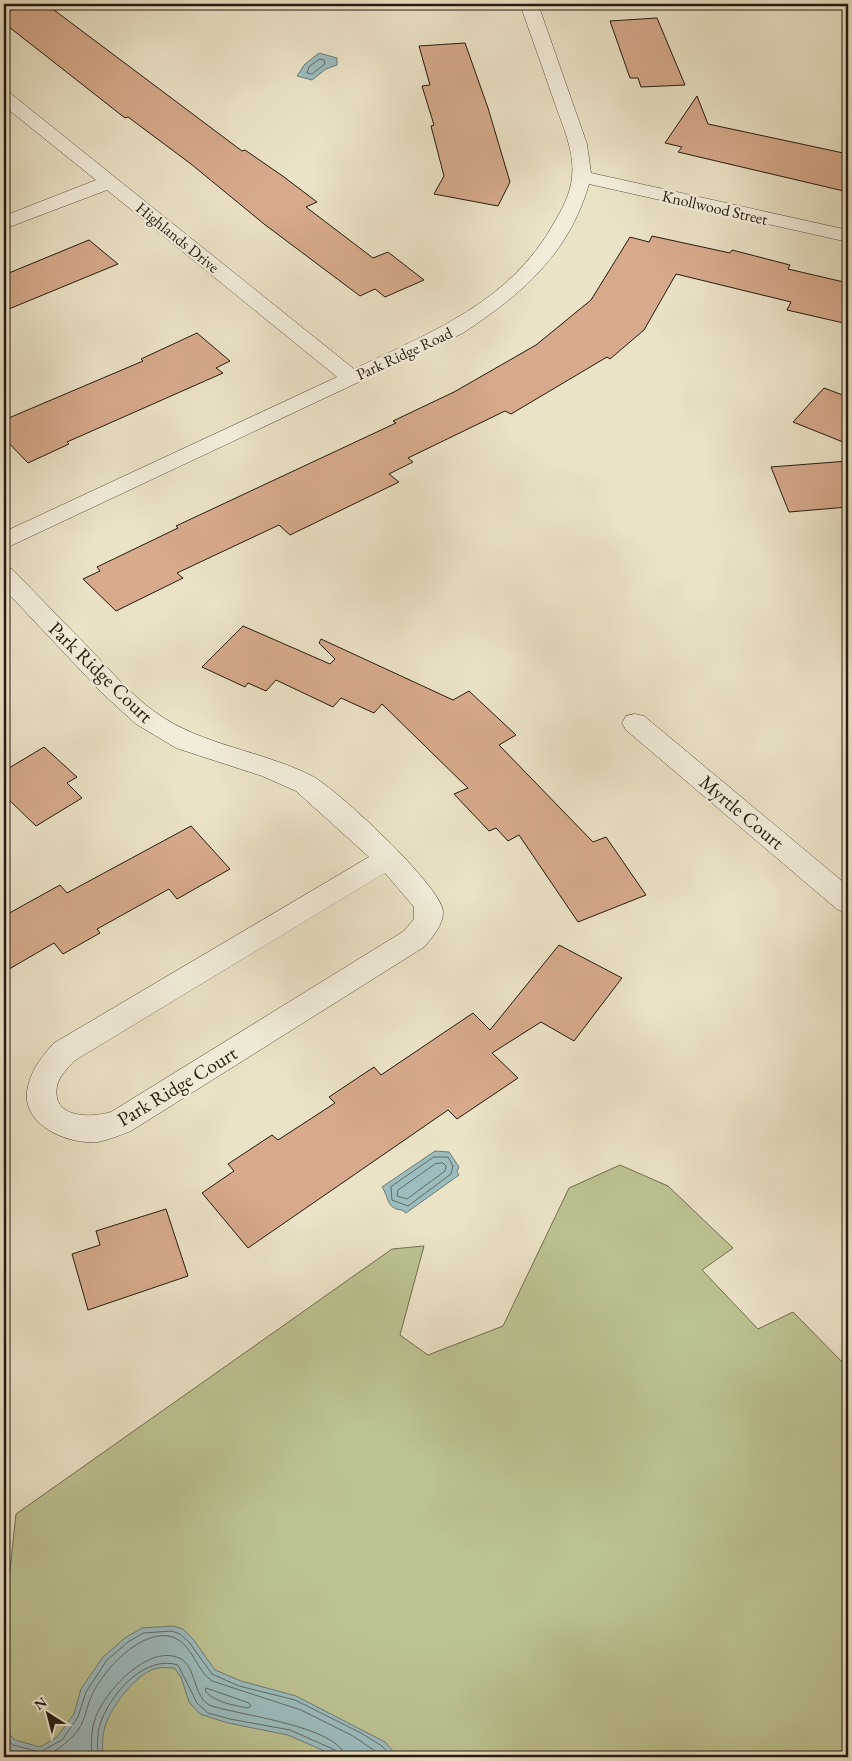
<svg xmlns="http://www.w3.org/2000/svg" width="852" height="1761" font-family="'EB Garamond',serif">
  <style>
    .green { fill: #bdc291; stroke: #716e50 }
    .water { fill: #9cbcbe; stroke: #6c7b78 }
    .lines { fill: none; stroke-linecap: round; stroke-linejoin: round }
    .shore { stroke: #606b66; stroke-width: 1 }
    .building { fill: #d6aa8b; stroke: #251a0f }
    .minor-casing { stroke: #564c3d; stroke-width: 1 }
    .minor { fill: #f2edda; fill-rule: evenodd }
    .labels { text-anchor: middle; stroke-width: 5; stroke-linejoin: round; paint-order: stroke }
    .far-street-label { font-size: 16px; fill: #251a0f; stroke: #f2edda }
    .street-label { font-size: 20px; fill: #251a0f; stroke: #f2edda }
  </style>
  <rect width="100%" height="100%" fill="#ebe3c6"/>
  <filter id="stains"><feTurbulence type="fractalNoise" baseFrequency=".004" numOctaves="4"/><feColorMatrix values="0 0 0 0 .2 0 0 0 0 .09 0 0 0 0 .02 0 0 0 .5 -.17"/></filter>
  <radialGradient id="worn" r=".72"><stop offset=".6" stop-color="#630" stop-opacity="0"/><stop offset="1" stop-color="#630" stop-opacity=".3"/></radialGradient>
  <!-- green -->
  <path class="green" d="M620 1165 668 1186 733 1248 702 1270 758 1329 793 1312 848 1368V1757H4V1627L16 1514 392 1249 424 1246 400 1335 428 1355 503 1326 569 1188Z"/>
  <!-- water -->
  <path class="water" d="M319 53 337 58V65L326 69 312 80 297 76 305 64Z
    M435 1151 449 1152 459 1167 457 1172 459 1175 406 1213 402 1210C386 1209 389 1197 382 1187Z
    M173 1626 183 1629 193 1639 215 1670 241 1681 296 1696 385 1742 398 1757H338L288 1735 228 1723 200 1714 189 1702 181 1677 174 1668C169 1668 163 1667 158 1668 139 1671 115 1702 108 1719 102 1730 102 1745 103 1757H4V1729L15 1740 40 1747 57 1737 74 1714 81 1689 103 1657 125 1638 142 1628Z"/>
  <g class="lines">
    <!-- shore -->
    <path class="shore" d="M320 59 324 60 325 64 312 74 307 73 309 67Z
      M434 1157H448L453 1166 451 1174 408 1206 392 1200 391 1187Z
      M443 1163 446 1166 445 1171 407 1199 397 1196 398 1190 435 1164Z
      M206 1688 249 1703 251 1706 248 1708C233 1705 217 1703 206 1692Z
      M4 1736 13 1745 40 1752 62 1740 78 1717 86 1692 107 1660 128 1642 143 1633 172 1631 180 1634 189 1642 212 1674 239 1686 295 1700 361 1733 382 1746 392 1757
      M45 1757C57 1750 69 1742 78 1730 86 1719 86 1707 92 1695 103 1670 144 1625 175 1638 193 1646 196 1670 212 1681L301 1710 353 1736 384 1757
      M92 1757C91 1744 91 1731 95 1719 104 1692 148 1644 179 1658 197 1666 192 1694 209 1705 236 1715 340 1726 345 1757
      M98 1757C97 1744 97 1730 102 1719 114 1690 146 1655 178 1665L197 1703 208 1713 230 1719 290 1730 335 1750 339 1757"/>
  </g>
  <!-- building -->
  <path class="building" d="M25 4H46L242 151 245 150 284 177 317 202 306 207 373 258 388 252 424 280 385 297 375 289 360 296 264 224 191 164 128 117 125 118 4 23V11Z
    M657 18 685 85 641 87 638 78H630L610 21Z
    M465 43 488 108 510 182 498 206 434 194 444 176 431 126 434 125 422 86 430 85 419 46Z
    M697 96 708 124 848 154V192L678 152 682 147 665 143Z
    M652 236 730 253 732 250 790 265 788 269 848 283V324L787 310 791 302 676 274 644 330 610 359 607 357 511 414 505 411 408 458 413 462 389 474 399 482 290 535 279 525 177 573 183 578 116 611 83 579 100 571 97 567 178 528 176 526 396 423 393 421 454 392 536 345 591 300 630 237 649 242Z
    M89 240 118 264 4 311V275Z
    M197 333 230 361 216 368 223 373 67 442 69 444 28 463 4 438V420L143 361 141 359Z
    M824 388 848 397V444L793 422Z
    M848 461V507L789 512 771 467Z
    M243 626 330 664 335 659 319 643 321 639 453 700 469 691 516 735 499 745 593 842 606 837 646 895 578 922 519 835 508 841 496 828 489 831 454 794 468 788 382 704 374 713 341 698 333 707 276 680 266 691 248 683 245 687 202 667Z
    M44 747 77 777 67 783 82 798 36 826 4 795V771Z
    M191 826 230 869 177 899 169 889 97 929 100 933 63 954 54 943 4 972V916L60 885 67 893Z
    M559 945 622 978 574 1041 541 1022 492 1053 518 1078 457 1119 448 1110 248 1248 202 1193 234 1171 228 1164 272 1135 278 1140 335 1103 329 1097 374 1067 381 1075 473 1013 490 1030Z
    M166 1209 188 1276 88 1310 72 1254 100 1245 96 1231Z"/>
  <g class="lines">
    <!-- minor casing -->
    <g class="minor-casing">
      <path id="minor" d="M520 4H538L587 144 591 173 848 230V242L589 184C569 254 522 294 463 333L4 549V532L337 377 107 190 4 229V216L96 180 4 106V92L10 93 354 369C432 332 510 302 554 223 562 209 571 193 572 177 575 152 562 124 554 101 543 68 531 36 520 4Z
        M4 567 12 569C38 596 64 622 89 648 110 670 130 694 155 712 202 746 261 750 312 776 336 788 441 886 443 911 444 924 432 938 424 947L131 1131C120 1135 109 1140 98 1142 67 1145 18 1124 28 1086 32 1069 42 1056 54 1043L369 857 296 791 262 776 176 748 136 724 102 693 4 589ZM385 873 414 907V919L404 931 111 1112C91 1118 51 1119 57 1086 59 1076 68 1068 74 1061Z
        M635 714 644 716 848 886V913L838 910 626 730 622 723 626 716Z"/>
    </g>
    <!-- minor -->
    <use href="#minor" class="minor"/>
  </g>
  <g class="labels">
    <!-- far-street labels -->
    <g class="far-street-label">
      <text transform="translate(715 207) rotate(13)" y="6">Knollwood Street</text>
      <text transform="translate(178 237) rotate(39)" y="6">Highlands Drive</text>
      <text transform="translate(404 353) rotate(-25)" y="6">Park Ridge Road</text>
    </g>
    <!-- street labels -->
    <g class="street-label">
      <text transform="translate(101 672) rotate(44)" y="7">Park Ridge Court</text>
      <text transform="translate(742 812) rotate(40)" y="7">Myrtle Court</text>
      <text transform="translate(177 1086) rotate(-31)" y="7">Park Ridge Court</text>
    </g>
  </g>
  <!-- margin -->
  <rect width="852" height="1761" fill="none" stroke="#ebe3c6" stroke-width="20"/>
  <rect x="5" y="5" width="842" height="1751" fill="none" stroke="#251a0f" stroke-width="2.5"/>
  <rect x="10" y="10" width="832" height="1741" fill="none" stroke="#251a0f"/>
  <!-- north arrow -->
  <g transform="translate(48 1714) rotate(324)" stroke="#f2edda" stroke-width="4" paint-order="stroke">
  <path d="M0-4L9 19L0 12L-9 19Z" fill="#251a0f"/>
  <text y="-8" font-size="14" font-weight="bold" text-anchor="middle" fill="#251a0f">N</text>
  </g>
  <rect width="100%" height="100%" filter="url(#stains)"/>
  <rect width="100%" height="100%" fill="url(#worn)"/>
</svg>
